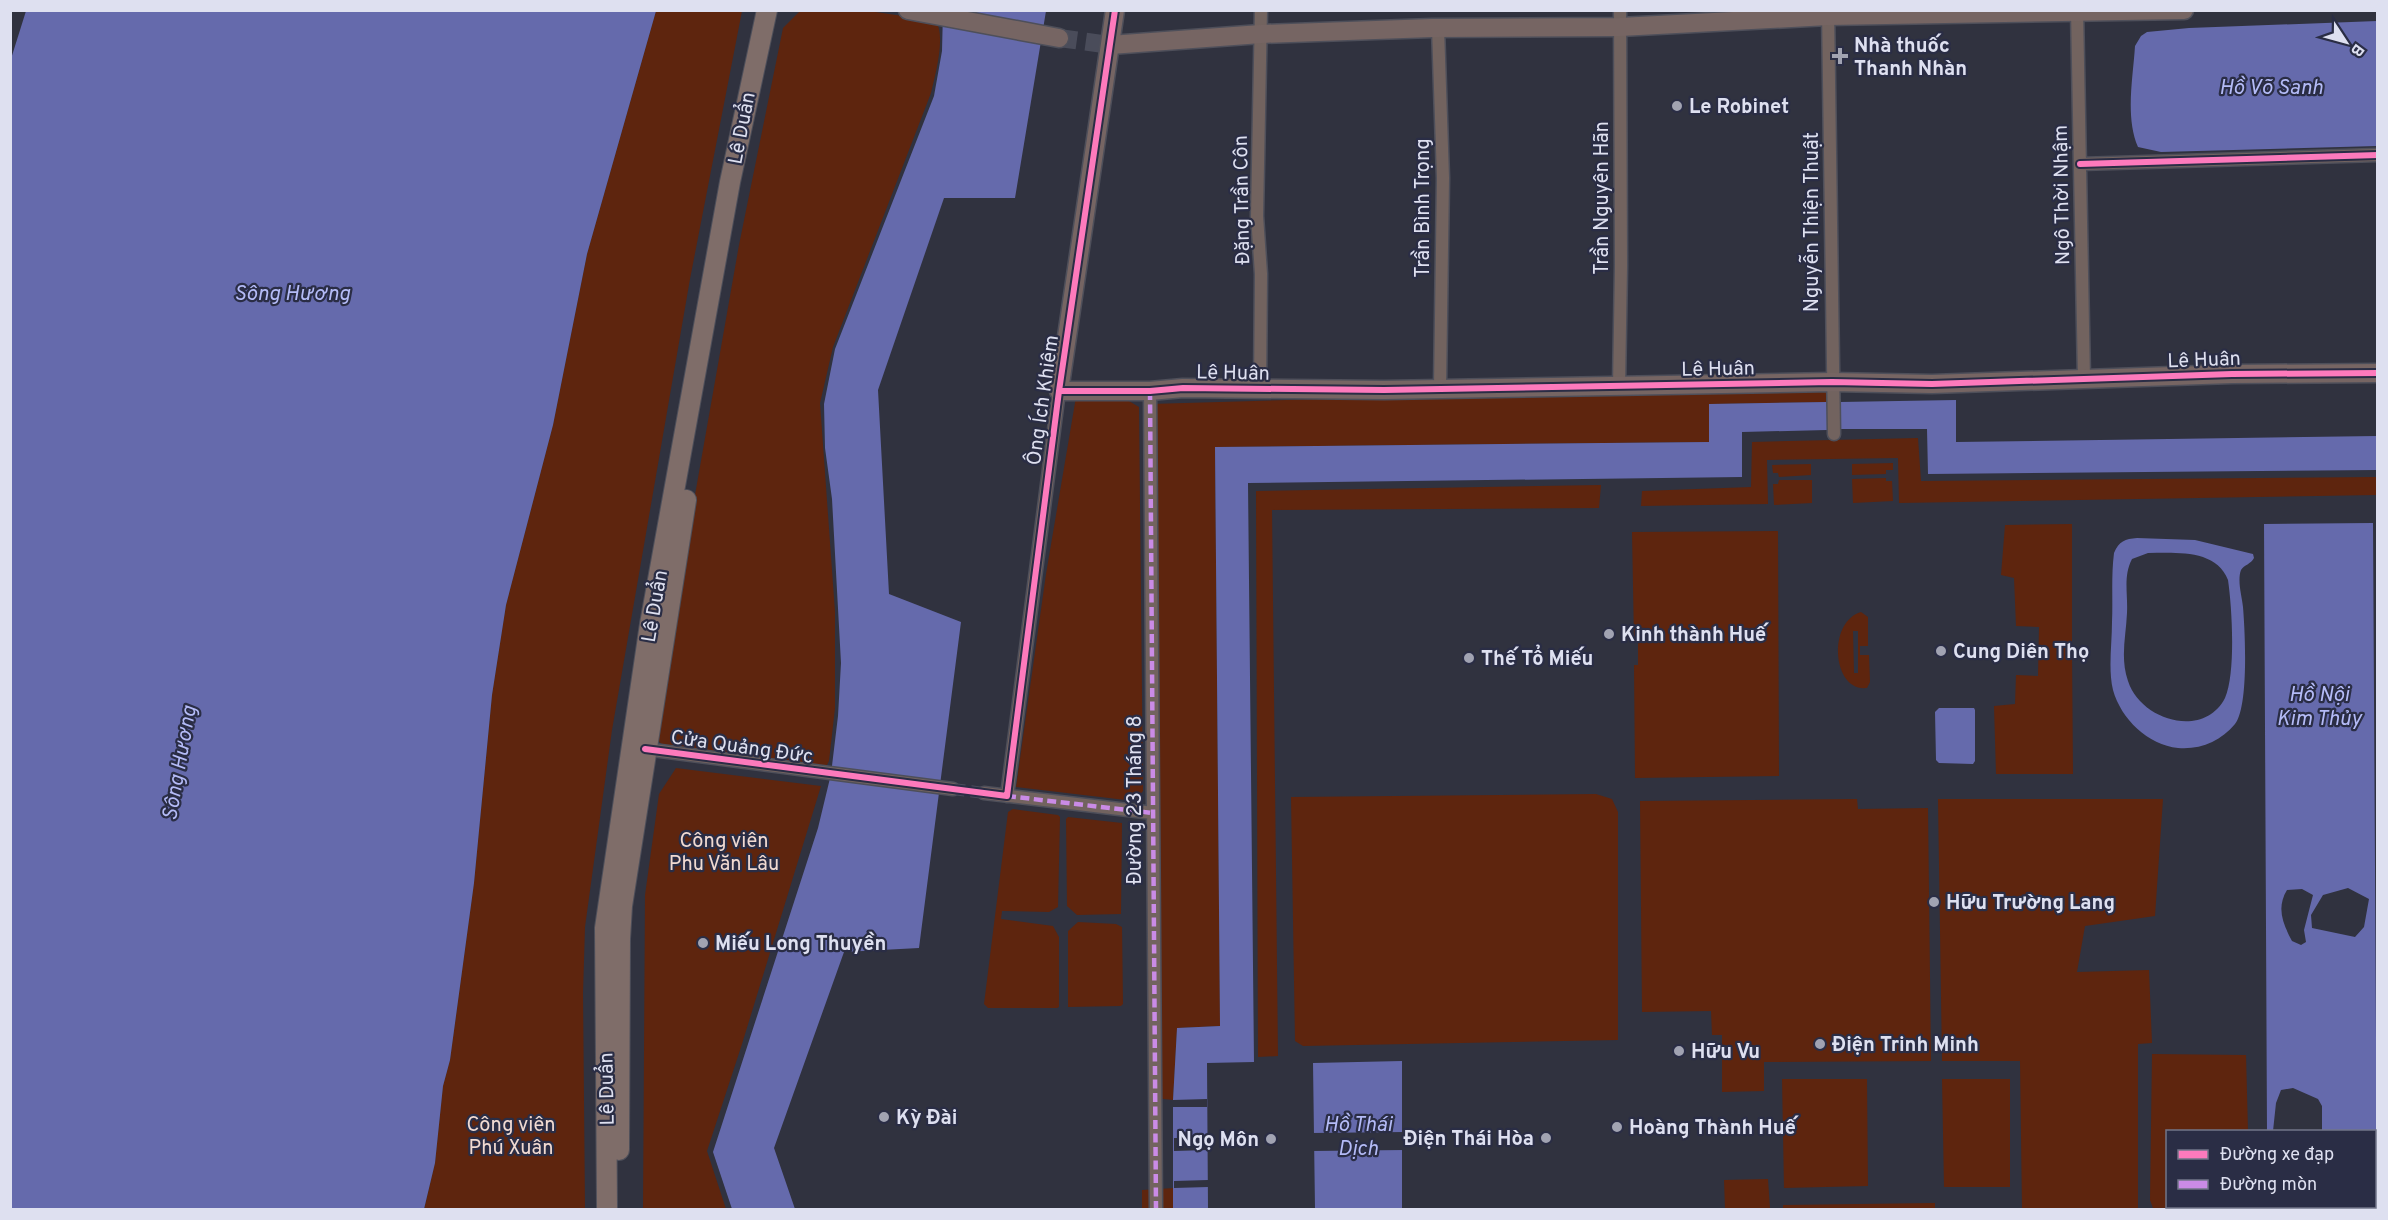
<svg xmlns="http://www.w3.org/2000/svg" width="2388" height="1220" font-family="Overpass,sans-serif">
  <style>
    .green { fill: #5e250e; fill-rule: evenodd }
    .water { fill: #656aac; fill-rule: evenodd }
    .pier { fill: #30323f }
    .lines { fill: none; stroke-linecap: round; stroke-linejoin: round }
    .street-tunnel { stroke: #4a4c5a; stroke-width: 12; stroke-dasharray: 12 6; stroke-linecap: butt }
    .secondary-tunnel { stroke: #4a4c5a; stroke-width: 18; stroke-dasharray: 18 9; stroke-linecap: butt }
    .street-casing { stroke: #4e4f5a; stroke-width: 15 }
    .secondary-casing { stroke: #4e4f5a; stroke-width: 21 }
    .primary-casing { stroke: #4e4f5a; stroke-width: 22 }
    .street { stroke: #72635f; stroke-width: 12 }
    .secondary { stroke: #766563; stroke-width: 18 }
    .primary { stroke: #7f6d69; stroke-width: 20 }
    .quiet { stroke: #ca8be6; stroke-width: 4.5; stroke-dasharray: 9 4.5; stroke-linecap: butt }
    .cycleway-casing { stroke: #2a2d45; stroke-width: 10 }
    .cycleway { stroke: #fd7abc; stroke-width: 6 }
    .poi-dot { fill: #a1a3b2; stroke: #2a2d45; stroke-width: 2 }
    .labels { text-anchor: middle; stroke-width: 4.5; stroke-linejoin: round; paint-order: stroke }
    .poi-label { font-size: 20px; font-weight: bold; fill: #dee0f0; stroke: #2a2d45; text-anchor: start }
    .street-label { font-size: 20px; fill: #dee0f0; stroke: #2a2d45 }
    .park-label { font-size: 20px; fill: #f1dad1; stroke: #2a2d45 }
    .water-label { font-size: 21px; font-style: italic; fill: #b4bbf7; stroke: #2a2d45 }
  </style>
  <rect width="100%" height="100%" fill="#30323f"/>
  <!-- green -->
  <path class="green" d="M801 10 869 11 936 21C946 37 935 75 931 93L833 347 820 403 835 612V708L829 761 825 769 663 745 657 740 654 728 739 245 783 28Z
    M656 11H742L690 279 612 730 585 927 583 993 585 1209 424 1210 435 1163 443 1086 450 1060 474 883 492 695 506 605 553 425 587 254Z
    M1826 384 1827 402 1710 404 1709 442 1215 447 1220 1026 1177 1028 1173 1100 1155 1098 1150 404Z
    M1076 397H1122L1139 407 1143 791 1134 801 1016 787 1046 574Z
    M1918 438 1921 481 2377 477V495L1899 503 1898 458 1767 460 1768 504 1641 506 1642 491 1751 487 1752 442Z
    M1893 463V470H1886V474L1852 475V464Z
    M1811 464V475L1779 477 1778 473H1773L1772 465Z
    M1886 478V481H1892L1893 501 1853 503 1852 479Z
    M1779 480H1812V503L1774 505 1773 484H1778Z
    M1601 485 1599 508 1272 510 1278 1056 1258 1057 1256 491Z
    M2072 524V643L2070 644V653L2072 654 2073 774H1996L1994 706 2015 704 2016 675 2038 676 2039 627 2016 626 2014 578 2001 575 2005 525Z
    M1778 531 1779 776 1635 778 1634 665H1638V640H1634L1632 532Z
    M1861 612 1868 617V646H1860V655H1869L1870 682 1867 688C1832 692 1827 622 1861 612ZM1853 631H1858V673H1854Z
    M676 768 821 786 742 1044 707 1151 726 1209H643L645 895 659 794Z
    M1596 794 1612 799 1618 812V1040L1303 1046 1295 1041 1291 797Z
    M1857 799 1858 809 1928 808 1931 1061 1764 1062V1091L1722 1092V1035H1712L1711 1011 1642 1012 1640 801Z
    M1938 799H2163L2155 916 2085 926 2077 972 2149 970 2152 1043 2138 1044V1209H2022L2020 1061H1942Z
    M1013 809 1058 815 1060 817 1058 907 1049 912 1002 911 1001 919 1053 926 1059 937V1007L1057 1008H988L984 1004 1008 812Z
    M1068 817 1122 823 1121 914 1077 915 1067 906 1066 819Z
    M1078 922 1116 924 1122 927 1123 1004 1121 1006 1068 1007V931Z
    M2152 1054 2246 1055 2248 1131 2168 1132V1206L2249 1207 2153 1208 2150 1200Z
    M1782 1079H1867L1868 1186 1784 1188Z
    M1942 1079H2010V1187H1944Z
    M1768 1179 1770 1209H1725L1724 1180Z
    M1174 1188 1173 1209 1142 1210V1190Z
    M1935 1203V1210L1783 1209V1205Z"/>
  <!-- water -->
  <path class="water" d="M26 11H656L587 254 553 425 506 605 492 695 474 883 450 1060 443 1086 435 1163 424 1209H10V62Z
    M943 11H1046L1015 198H944L878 390 889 594 961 622 919 948 844 952 774 1148 795 1209H732L713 1152 818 828 831 774 838 716 841 663 832 499 825 448 824 404 835 349 934 96 942 51Z
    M2377 21V146L2161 152 2138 147C2125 117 2133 78 2135 46L2141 36 2147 32 2189 28Z
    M1956 400V442L2377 436V470L1928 474 1927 429H1841L1840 402Z
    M1827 402V430L1742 432V477L1248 483 1254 1062 1207 1063 1208 1209 1173 1210V1100L1177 1028 1220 1026 1215 447 1709 442V404Z
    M2373 523 2377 1209H2268V1206H2374V1132L2322 1131V1106L2318 1099 2293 1088 2281 1090 2276 1103 2273 1131H2267L2264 524ZM2348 888 2369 899 2364 927 2355 937 2312 928 2311 915 2323 895ZM2302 889 2313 895 2304 930 2306 942 2301 945 2292 941C2283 924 2276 908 2287 890Z
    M2137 538 2195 540 2253 554 2254 558C2251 564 2244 565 2241 570 2237 581 2242 596 2243 607 2245 631 2249 706 2235 724 2221 741 2200 750 2178 748 2148 745 2121 719 2113 690 2108 669 2112 644 2112 622 2113 599 2111 576 2114 553 2119 541 2125 539 2137 538ZM2148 553C2176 553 2216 549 2228 580 2232 607 2236 673 2225 698 2204 739 2141 721 2128 681 2120 658 2126 636 2127 613 2128 594 2123 576 2132 559Z
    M1939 708H1974L1975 710V761L1973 764 1939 763 1936 760 1935 712Z
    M1402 1061V1209H1315L1313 1063Z"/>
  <!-- pier -->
  <path class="pier" d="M1207 1099V1107H1173V1100Z
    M1405 1132V1150L1311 1151V1133Z
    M1174 1138H1208V1150L1174 1151Z
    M1208 1180V1187L1174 1188V1181Z"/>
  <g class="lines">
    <!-- street-tunnel -->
    <path class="street-tunnel" d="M953 789 984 793"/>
    <!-- secondary-tunnel -->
    <path class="secondary-tunnel" d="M1059 38 1110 45"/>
    <!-- street casing -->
    <g class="street-casing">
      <path id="street" d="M1828 10 1834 434
        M2077 10 2084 379
        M1438 28 1443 178 1440 387
        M2080 164 2378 155
        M1619 386 1621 266 1620 10
        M1260 389 1261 274 1257 216 1261 10
        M1150 391 1156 1210
        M645 749 953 789
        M984 793 1153 813
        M1007 796 1059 391"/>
    </g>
    <!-- secondary casing -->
    <g class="secondary-casing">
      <path id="secondary" d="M908 10 1059 38
        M1115 10 1059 391H1150L1183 388 1384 390 1832 382 1932 384 2232 374 2378 373
        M1110 45 1261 34 1432 28 1620 27 1828 16 2184 10"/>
    </g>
    <!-- primary casing -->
    <g class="primary-casing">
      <path id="primary" d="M619 1150 620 939 622 906 686 500
        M607 1210 605 928 650 624 730 182 767 10"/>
    </g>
    <!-- street -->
    <use href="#street" class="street"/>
    <!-- secondary -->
    <use href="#secondary" class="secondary"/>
    <!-- primary -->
    <use href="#primary" class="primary"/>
    <!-- quiet -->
    <path class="quiet" d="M1150 391 1156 1210
      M1007 796 1153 813"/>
    <!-- cycleway casing -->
    <g class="cycleway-casing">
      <path id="cycleway" d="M2080 164 2378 155
        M1059 391H1150L1183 388 1384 390 1832 382 1932 384 2232 374 2378 373
        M645 749 1007 796 1059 391 1115 10"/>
    </g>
    <!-- cycleway -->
    <use href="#cycleway" class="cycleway"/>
  </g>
  <!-- markers -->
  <g class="poi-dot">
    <path d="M1837 47h6v6h6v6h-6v6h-6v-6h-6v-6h6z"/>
    <circle cx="1677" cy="106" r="6"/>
    <circle cx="1609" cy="634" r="6"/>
    <circle cx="1941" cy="651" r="6"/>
    <circle cx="1469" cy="658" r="6"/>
    <circle cx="1934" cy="902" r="6"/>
    <circle cx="703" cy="943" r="6"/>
    <circle cx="1820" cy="1044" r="6"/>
    <circle cx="1679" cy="1051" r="6"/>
    <circle cx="884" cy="1117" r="6"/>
    <circle cx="1617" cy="1127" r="6"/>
    <circle cx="1546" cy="1138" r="6"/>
    <circle cx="1271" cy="1139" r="6"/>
  </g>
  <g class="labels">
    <!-- poi labels -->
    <g class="poi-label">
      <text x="1854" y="52">Nhà thuốc<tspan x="1854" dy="23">Thanh Nhàn</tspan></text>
      <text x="1689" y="113">Le Robinet</text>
      <text x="1621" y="641">Kinh thành Huế</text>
      <text x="1953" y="658">Cung Diên Thọ</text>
      <text x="1481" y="665">Thế Tổ Miếu</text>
      <text x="1946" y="909">Hữu Trường Lang</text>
      <text x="715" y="950">Miếu Long Thuyền</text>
      <text x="1832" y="1051">Điện Trinh Minh</text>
      <text x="1691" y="1058">Hữu Vu</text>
      <text x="896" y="1124">Kỳ Đài</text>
      <text x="1629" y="1134">Hoàng Thành Huế</text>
      <text x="1534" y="1145" text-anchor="end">Điện Thái Hòa</text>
      <text x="1259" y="1146" text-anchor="end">Ngọ Môn</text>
    </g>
    <!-- street labels -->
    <g class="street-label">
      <text transform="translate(741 128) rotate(-79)" y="7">Lê Duẩn</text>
      <text transform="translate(2061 195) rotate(-91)" y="7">Ngô Thời Nhậm</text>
      <text transform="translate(1601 198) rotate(-90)" y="7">Trần Nguyên Hãn</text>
      <text transform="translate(1241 200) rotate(-91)" y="7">Đặng Trần Côn</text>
      <text transform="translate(1422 208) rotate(-90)" y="7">Trần Bình Trọng</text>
      <text transform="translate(1811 222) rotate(-90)" y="7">Nguyễn Thiện Thuật</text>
      <text transform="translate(2204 359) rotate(-2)" y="7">Lê Huân</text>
      <text transform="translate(1718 368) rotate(-1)" y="7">Lê Huân</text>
      <text transform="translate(1233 372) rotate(1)" y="7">Lê Huân</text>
      <text transform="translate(1042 400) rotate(-82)" y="7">Ông Ích Khiêm</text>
      <text transform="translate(654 606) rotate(-80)" y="7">Lê Duẩn</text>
      <text transform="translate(742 746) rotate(8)" y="7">Cửa Quảng Đức</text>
      <text transform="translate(1134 800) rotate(-90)" y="7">Đường 23 Tháng 8</text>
      <text transform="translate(606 1089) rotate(-91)" y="7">Lê Duẩn</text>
    </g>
    <!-- park labels -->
    <g class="park-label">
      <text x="724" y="847">Công viên<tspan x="724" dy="23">Phu Văn Lâu</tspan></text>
      <text x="511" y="1131">Công viên<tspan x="511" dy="23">Phú Xuân</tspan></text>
    </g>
    <!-- water labels -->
    <g class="water-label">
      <text x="2271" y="94">Hồ Võ Sanh</text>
      <text x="292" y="300">Sông Hương</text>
      <text x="2319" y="701">Hồ Nội<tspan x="2319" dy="24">Kim Thủy</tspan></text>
      <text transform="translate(179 763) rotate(-80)" y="7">Sông Hương</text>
      <text x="1358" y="1131">Hồ Thái<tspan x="1358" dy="24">Dịch</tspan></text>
    </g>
  </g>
  <!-- border -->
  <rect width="2388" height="1220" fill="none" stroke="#dee0f0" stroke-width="24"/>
  <!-- legend -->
  <rect x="2166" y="1130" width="210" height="78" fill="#2a2d45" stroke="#727589" stroke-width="1.5"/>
  <rect x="2178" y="1150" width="30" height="9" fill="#fd7abc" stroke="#727589" stroke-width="1.5"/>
  <text x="2220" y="1160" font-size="18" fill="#dee0f0">Đường xe đạp</text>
  <rect x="2178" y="1180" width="30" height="9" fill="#ca8be6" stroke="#727589" stroke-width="1.5"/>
  <text x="2220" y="1190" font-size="18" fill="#dee0f0">Đường mòn</text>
  <!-- north arrow -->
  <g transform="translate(2346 42) rotate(126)" stroke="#2a2d45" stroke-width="4.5" paint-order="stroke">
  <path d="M0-4.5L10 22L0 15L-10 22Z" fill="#dee0f0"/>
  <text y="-9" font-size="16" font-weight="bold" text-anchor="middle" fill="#dee0f0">B</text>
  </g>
</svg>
